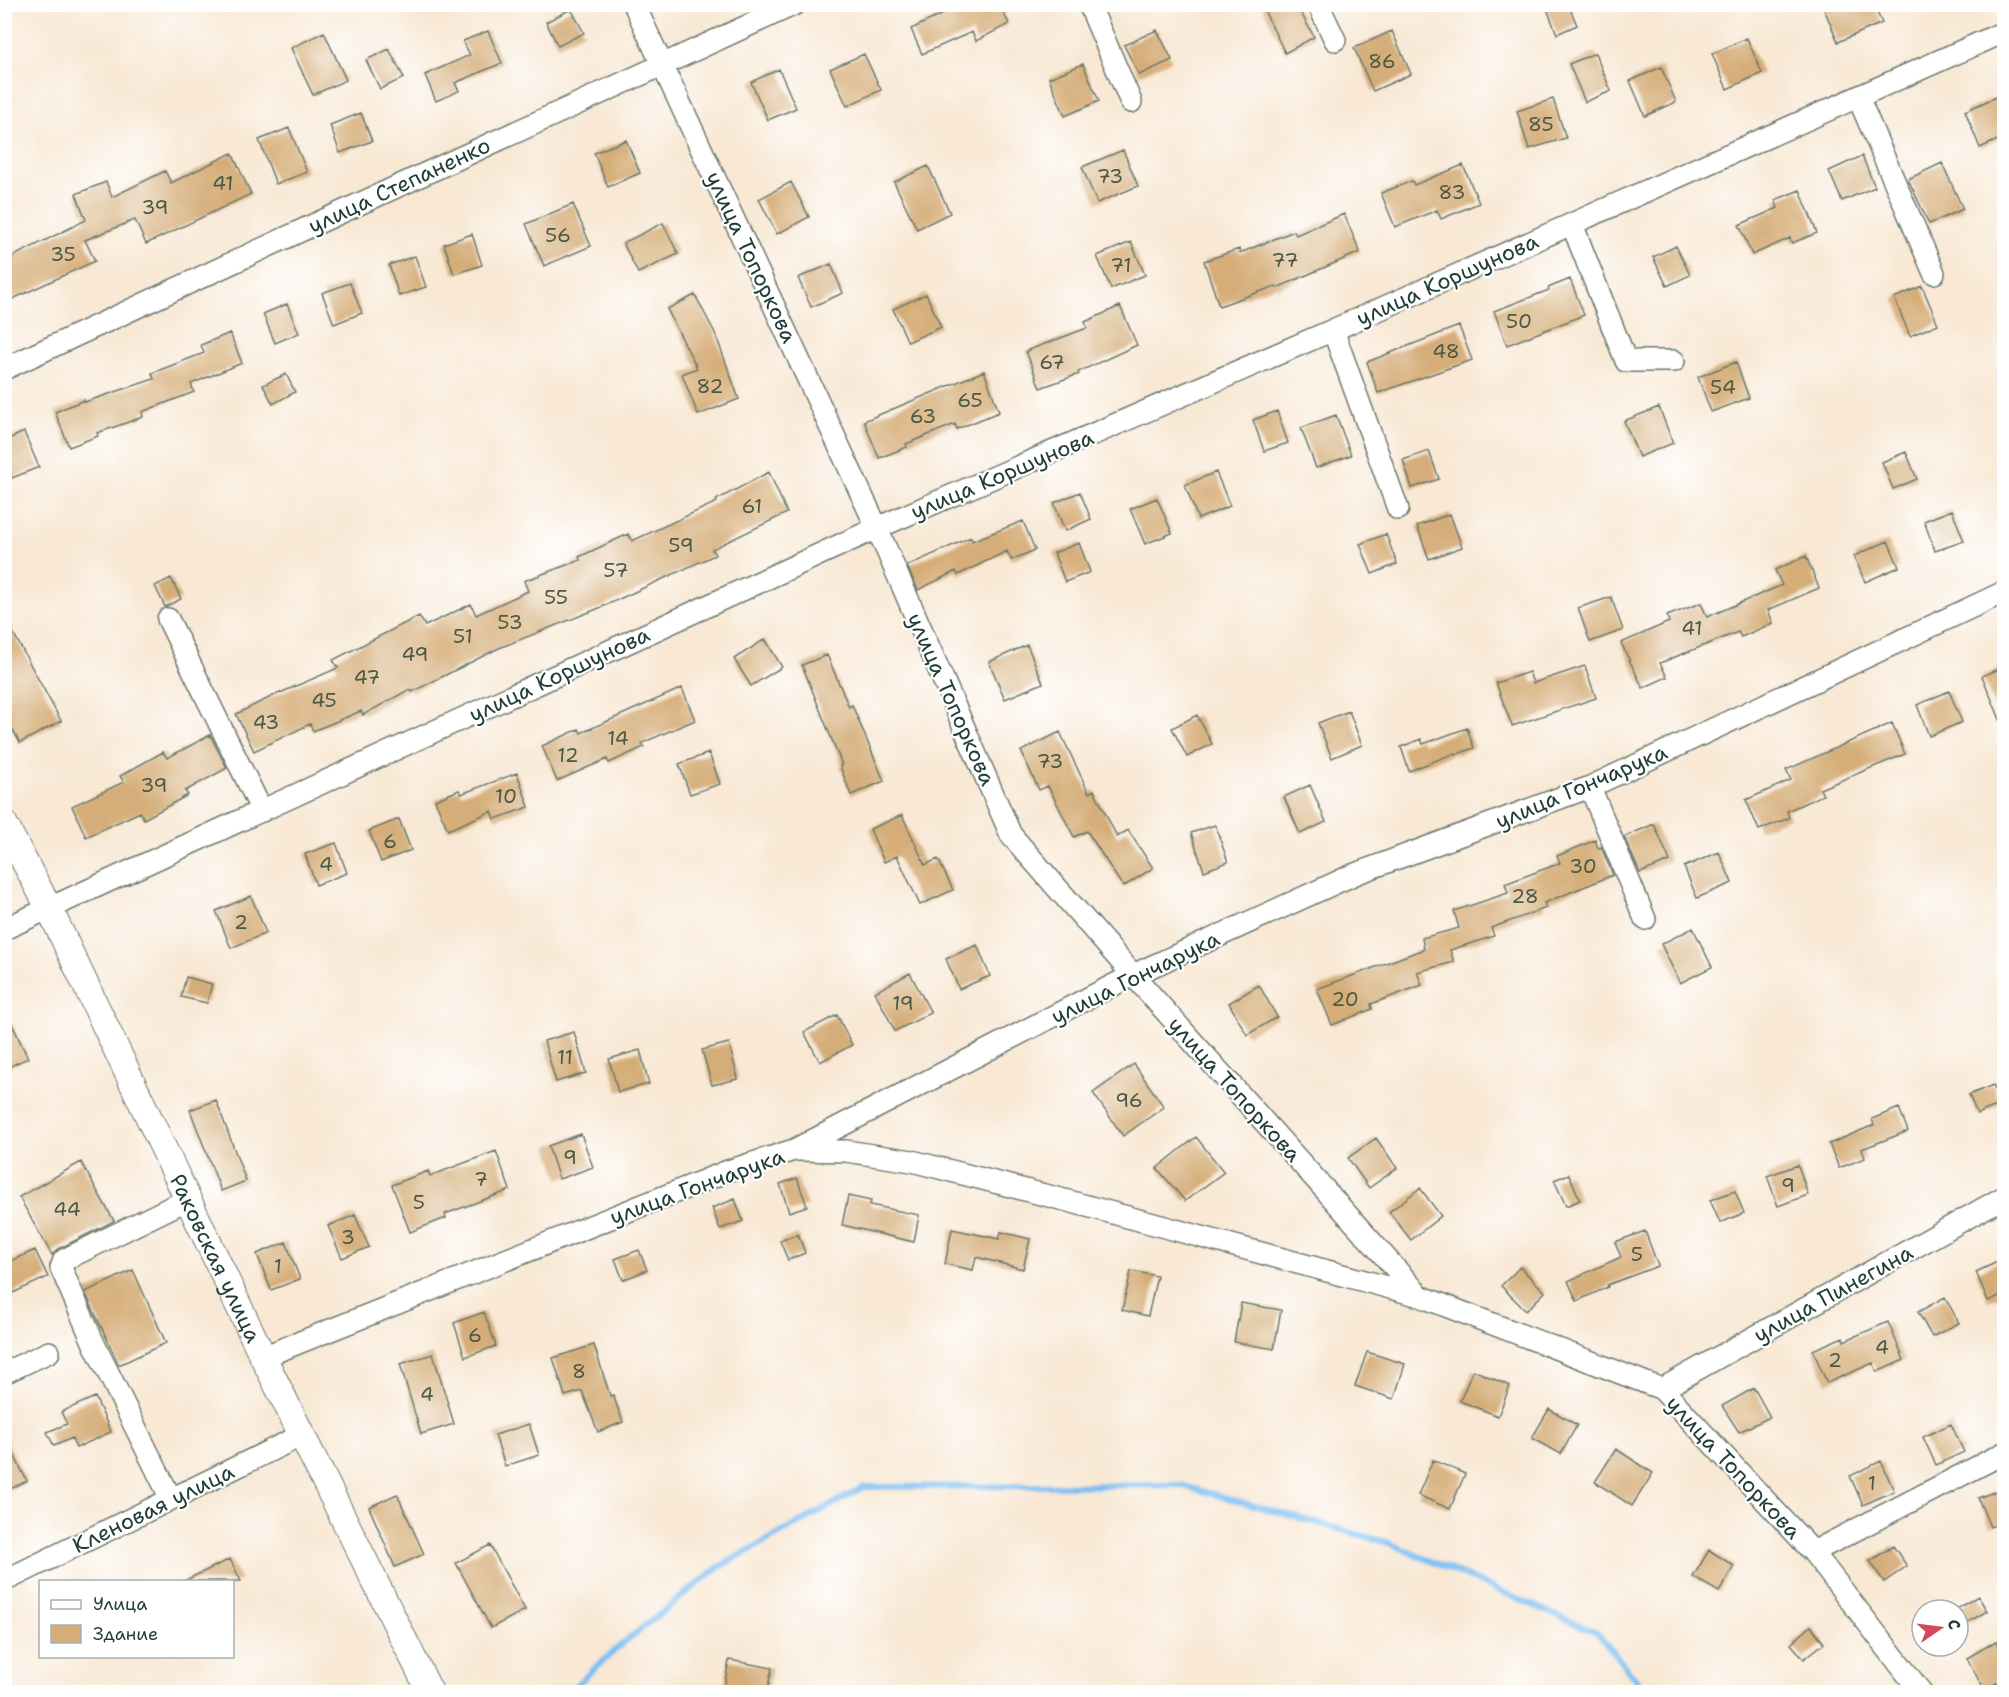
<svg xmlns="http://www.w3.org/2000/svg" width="2009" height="1697" font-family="'Shantell Sans',sans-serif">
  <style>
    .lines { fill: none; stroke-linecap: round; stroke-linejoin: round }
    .stream { stroke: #7dbff2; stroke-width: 6 }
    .building { fill: #d5ad78 }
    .minor-casing { stroke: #6b796c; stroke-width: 24 }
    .major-casing { stroke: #6b796c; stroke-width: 28 }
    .minor { stroke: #fff; stroke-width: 21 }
    .major { stroke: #fff; stroke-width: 26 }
    .labels { text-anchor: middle; stroke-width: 4.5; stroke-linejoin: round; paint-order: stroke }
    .number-label { font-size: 20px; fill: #4c5945 }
    .street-label { font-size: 22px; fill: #1f3d34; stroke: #fff }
  </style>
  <rect width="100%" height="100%" fill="#fff"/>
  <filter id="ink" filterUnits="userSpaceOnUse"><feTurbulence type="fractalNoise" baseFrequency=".0167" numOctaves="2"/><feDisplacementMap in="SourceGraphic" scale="12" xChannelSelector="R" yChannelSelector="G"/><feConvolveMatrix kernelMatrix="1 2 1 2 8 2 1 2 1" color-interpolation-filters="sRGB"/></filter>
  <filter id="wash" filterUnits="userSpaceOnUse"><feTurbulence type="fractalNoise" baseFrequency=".008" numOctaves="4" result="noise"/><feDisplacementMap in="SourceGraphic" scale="24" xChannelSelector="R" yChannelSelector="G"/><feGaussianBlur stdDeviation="1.35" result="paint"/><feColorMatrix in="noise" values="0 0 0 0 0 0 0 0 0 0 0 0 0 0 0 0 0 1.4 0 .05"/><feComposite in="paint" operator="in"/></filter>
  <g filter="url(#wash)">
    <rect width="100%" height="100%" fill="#f8e8d4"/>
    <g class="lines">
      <!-- stream -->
      <path class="stream" d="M568 1692 621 1645 717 1568 864 1487 1180 1485 1389 1543 1597 1633 1646 1692"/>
    </g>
    <g id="blocks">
      <!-- building -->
      <path class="building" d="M964 4H999L1009 24 976 41 972 32 922 54 911 29Z
        M1261 4H1296L1314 37 1285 53Z
        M1545 4H1568L1577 25 1557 34Z
        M1822 4H1873L1882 23 1838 42Z
        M571 9 584 33 558 46 546 22Z
        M1157 30 1172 60 1139 75 1124 45Z
        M488 31 502 63 455 83 459 91 436 101 425 75 470 55 463 41Z
        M1392 31 1411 74 1373 91 1354 48Z
        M324 32 346 80 313 95 291 48Z
        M1747 38 1762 73 1727 89 1712 54Z
        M389 49 404 78 380 89 366 60Z
        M1595 53 1611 91 1585 102 1569 64Z
        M864 54 881 90 847 106 830 69Z
        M1083 64 1099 101 1065 116 1049 78Z
        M1661 67 1676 102 1645 116 1630 81Z
        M779 69 796 108 768 120 751 82Z
        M1998 96 2004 110V137L1980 148 1965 111Z
        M1553 99 1566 138 1529 149 1517 111Z
        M361 113 372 141 340 153 330 125Z
        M289 128 307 172 276 184 259 140Z
        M626 140 640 173 608 187 594 153Z
        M1123 150 1138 186 1097 203 1082 167Z
        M232 153 251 194 146 244 135 220 85 240 95 261 4 303V261L86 220 76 194 106 182 112 197 165 171 171 183Z
        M1862 156 1875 187 1842 201 1829 171Z
        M1942 163 1963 209 1929 224 1908 179Z
        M1463 165 1479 203 1441 219 1437 210 1395 227 1381 193 1412 181 1414 185Z
        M928 166 950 213 917 229 894 182Z
        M791 182 809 217 777 234 759 199Z
        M1800 190 1817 233 1792 243 1790 238 1752 255 1739 225 1778 208 1775 200Z
        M573 204 591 246 544 266 526 224Z
        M1344 214 1360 252 1277 288 1276 286 1219 306 1204 261 1239 249 1240 253 1294 231 1296 235Z
        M663 223 678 254 638 273 623 243Z
        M472 234 482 265 454 274 444 244Z
        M1131 242 1145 275 1111 289 1097 256Z
        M1676 246 1690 275 1667 286 1653 257Z
        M415 256 426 287 399 296 389 265Z
        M831 264 843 293 811 307 798 278Z
        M1570 279 1584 315 1507 345 1494 311 1549 290 1548 288Z
        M350 283 362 313 334 324 322 293Z
        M1922 286 1938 324 1910 336 1894 298Z
        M926 294 941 327 908 342 893 309Z
        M695 295 715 333 739 399 698 415 682 374 697 368 667 309Z
        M287 304 299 333 275 343 263 314Z
        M1120 306 1137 345 1078 372 1079 374 1040 388 1026 351 1087 328 1085 322Z
        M1459 326 1472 360 1378 393 1367 362Z
        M230 333 242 363 191 384 194 392 142 412 143 417 97 433 98 436 69 447 55 412 84 400 85 402 154 379 152 373 204 353 201 345Z
        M1736 362 1749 398 1711 412 1698 377Z
        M984 371 999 412 957 429 955 424 906 444 907 447 879 458 864 421Z
        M286 374 295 392 273 404 263 385Z
        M1659 407 1673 443 1639 457 1624 421Z
        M1277 411 1288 443 1264 451 1253 420Z
        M1336 415 1351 455 1316 468 1301 428Z
        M24 432 39 467 12 478 4 461V441Z
        M1429 451 1439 479 1412 488 1403 460Z
        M1906 452 1917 479 1893 489 1882 462Z
        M769 472 787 513 712 549 715 555 602 607 499 648 412 692 410 689 363 715 361 711 313 731 310 724 254 751 236 714 273 696 338 668 333 660 419 616 425 626 471 604 476 615 528 591 524 581 580 560 579 557 628 534 632 541 717 502 716 500Z
        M1216 472 1230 506 1198 519 1185 485Z
        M1080 492 1091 519 1065 531 1054 503Z
        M1157 498 1172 533 1145 544 1130 509Z
        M1952 510 1964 541 1935 551 1924 521Z
        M1450 514 1462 547 1429 559 1417 526Z
        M1023 521 1035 550 1011 560 1007 551 958 575 956 571 918 590 907 566 971 537 972 541Z
        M1386 534 1397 564 1372 574 1360 544Z
        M1888 541 1899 567 1865 582 1854 556Z
        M1079 543 1090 572 1065 582 1054 553Z
        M1806 556 1819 588 1768 610 1773 623 1741 637 1738 632 1660 663 1667 677 1643 688 1621 643 1669 622 1667 616 1701 603 1707 617 1782 585 1775 570Z
        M171 578 181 599 165 607 155 586Z
        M1611 597 1623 630 1590 642 1578 608Z
        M4 616 61 721 20 743 4 713Z
        M765 639 782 667 751 686 734 659Z
        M1027 645 1043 683 1005 699 989 662Z
        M827 655 849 707 852 705 884 781 851 795 840 766 842 765 802 665Z
        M1585 666 1596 698 1512 726 1496 683 1529 672 1533 683Z
        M2004 667V729L1982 676Z
        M682 688 695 720 642 743 644 747 609 763 607 759 557 781 542 746 579 729 581 733Z
        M1949 691 1962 722 1929 736 1917 705Z
        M1349 711 1362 745 1332 758 1318 723Z
        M1197 715 1212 744 1187 757 1172 728Z
        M1892 723 1905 754 1820 789 1823 795 1787 811 1789 818 1759 830 1746 800 1791 780 1786 770Z
        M1467 728 1474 748 1455 755V753L1409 771 1401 747 1421 739 1423 744Z
        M1060 732 1089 793 1094 790 1117 837 1128 830 1153 868 1123 887 1087 831 1074 837 1048 786 1039 790 1021 751Z
        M210 735 227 768 185 791 188 795 144 819 140 812 86 837 72 806 124 782 120 776 163 752 167 758Z
        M709 753 720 784 690 794 679 764Z
        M517 773 529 807 495 819 492 811 448 830 435 800 459 790 461 794Z
        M1310 785 1326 822 1300 834 1284 797Z
        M902 815 925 865 938 859 953 890 920 905 897 856 884 862 870 829Z
        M399 819 411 850 381 862 369 831Z
        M1654 824 1670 861 1640 873 1624 837Z
        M1215 825 1228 862 1204 871 1191 833Z
        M1595 840 1598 848 1601 847 1613 875 1544 903 1546 908 1491 928 1494 936 1450 950 1454 962 1417 972 1422 985 1371 1004 1372 1009 1332 1025 1317 989 1424 949 1422 938 1459 928 1454 911 1508 893 1505 884 1560 863 1557 856Z
        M336 843 347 873 316 885 305 854Z
        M1719 852 1732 883 1697 898 1684 867Z
        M251 896 266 933 231 948 216 911Z
        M1693 928 1712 967 1680 983 1661 944Z
        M977 945 990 976 959 989 946 959Z
        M910 973 931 1013 895 1031 875 992Z
        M186 977 212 984 207 1003 181 997Z
        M1259 985 1277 1017 1247 1035 1229 1003Z
        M4 1007 28 1058 4 1069Z
        M837 1015 852 1045 820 1062 804 1032Z
        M574 1032 586 1073 556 1082 544 1041Z
        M729 1043 738 1079 712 1085 702 1050Z
        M640 1050 649 1084 618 1092 609 1059Z
        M1134 1064 1164 1107 1123 1136 1093 1093Z
        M1993 1085 2001 1104 1977 1114 1969 1095Z
        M216 1100 246 1181 221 1191 190 1110Z
        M1899 1108 1908 1131 1862 1149 1865 1158 1839 1168 1829 1144 1874 1125 1872 1119Z
        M581 1134 593 1167 559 1179 548 1146Z
        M1196 1137 1224 1172 1185 1201 1157 1168Z
        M1376 1138 1397 1168 1369 1188 1348 1158Z
        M496 1151 510 1190 445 1214 446 1218 410 1232 392 1185 428 1171 430 1176Z
        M81 1162 114 1221 58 1249 52 1255 19 1197Z
        M1798 1165 1808 1195 1778 1206 1767 1176Z
        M1569 1174 1580 1200 1566 1206 1554 1180Z
        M797 1178 807 1206 789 1212 780 1184Z
        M1420 1188 1441 1216 1411 1240 1389 1212Z
        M1735 1191 1744 1213 1720 1223 1710 1200Z
        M848 1196 871 1201 870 1205 919 1215 914 1242 842 1225Z
        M735 1199 743 1221 720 1229 712 1208Z
        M355 1215 369 1247 342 1258 328 1226Z
        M952 1229 999 1239 1001 1232 1030 1239 1023 1269 976 1257 973 1270 945 1264Z
        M1645 1231 1658 1266 1607 1285 1608 1287 1577 1301 1568 1281 1621 1257 1615 1242Z
        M798 1234 805 1253 788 1260 780 1241Z
        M286 1242 300 1279 271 1290 257 1254Z
        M35 1250 48 1277 4 1297V1264Z
        M639 1250 647 1270 623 1280 615 1259Z
        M2004 1259V1294L1988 1301 1976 1272Z
        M1520 1267 1545 1292 1526 1311 1501 1286Z
        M133 1270 166 1343 119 1365 85 1292Z
        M1131 1271 1157 1276 1148 1316 1122 1310Z
        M1945 1297 1959 1323 1932 1337 1918 1312Z
        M1241 1303 1281 1310 1274 1349 1234 1342Z
        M484 1312 496 1346 465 1357 454 1323Z
        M1888 1322 1904 1360 1877 1372 1873 1363 1827 1383 1813 1350 1843 1337 1844 1341Z
        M594 1345 610 1396 613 1395 623 1422 598 1432 582 1391 565 1396 553 1358Z
        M1367 1352 1405 1364 1394 1399 1355 1386Z
        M433 1354 454 1424 421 1434 400 1364Z
        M1473 1370 1510 1386 1498 1416 1460 1401Z
        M1754 1388 1770 1417 1739 1432 1722 1406Z
        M95 1397 111 1432 76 1448 72 1438 54 1446 47 1432 67 1424 61 1412Z
        M1549 1409 1577 1425 1561 1454 1532 1438Z
        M529 1424 539 1455 505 1466 495 1435Z
        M1951 1424 1964 1452 1936 1465 1923 1437Z
        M4 1435 27 1481 4 1492Z
        M1616 1449 1653 1473 1632 1506 1595 1482Z
        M1433 1460 1465 1474 1450 1509 1418 1495Z
        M1881 1461 1894 1491 1863 1505 1850 1476Z
        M2004 1488V1521L1990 1527 1978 1498Z
        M397 1494 424 1554 395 1567 369 1507Z
        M490 1545 525 1610 491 1628 456 1563Z
        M1893 1546 1907 1566 1884 1582 1870 1561Z
        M1709 1550 1734 1566 1719 1592 1693 1577Z
        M230 1559 241 1581H184Z
        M1978 1596 1987 1611 1958 1628V1608Z
        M1811 1626 1824 1643 1804 1659 1791 1644Z
        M1996 1641 2004 1656V1679L1984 1690 1967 1658Z
        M729 1660 772 1668 767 1692H723Z"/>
    </g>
  </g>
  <g filter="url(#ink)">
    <use href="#blocks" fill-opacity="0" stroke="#6b796c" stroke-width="1.5"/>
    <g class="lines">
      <!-- minor casing -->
      <g class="minor-casing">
        <path id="minor" d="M634 4 877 528 1011 835 1133 975 1420 1296
          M1089 4 1131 102
          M1318 4 1335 40
          M1858 97 1934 273
          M1572 224 1626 361H1674
          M1333 330 1398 509
          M4 369 309 227 795 4
          M168 619 262 811
          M1590 787 1645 919
          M4 929 877 528 1333 330 2004 32
          M798 1150 846 1151 912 1161 1072 1202 1420 1296 1662 1389 1813 1552 1921 1692
          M263 1357 728 1171 794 1150 1133 975 1355 874 1590 787 2004 592
          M4 1373 49 1352
          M1662 1389 2004 1197
          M171 1499 94 1344 61 1268 64 1260 188 1199
          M1813 1552 2004 1453
          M4 1581 302 1435"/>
      </g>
      <!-- major casing -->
      <g class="major-casing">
        <g id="major">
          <path id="s1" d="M4 823 49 908 263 1357 430 1692"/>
        </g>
      </g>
      <!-- minor -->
      <use href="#minor" class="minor"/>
      <!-- major -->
      <use href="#major" class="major"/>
    </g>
  </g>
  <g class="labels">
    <!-- number labels -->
    <g class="number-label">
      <text x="1382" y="68">86</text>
      <text x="1541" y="131">85</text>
      <text x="1110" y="183">73</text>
      <text x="223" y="190">41</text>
      <text x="1452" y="199">83</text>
      <text x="155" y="214">39</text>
      <text x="558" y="242">56</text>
      <text x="63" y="261">35</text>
      <text x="1285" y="267">77</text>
      <text x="1121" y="272">71</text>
      <text x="1519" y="328">50</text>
      <text x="1446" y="358">48</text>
      <text x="1052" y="369">67</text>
      <text x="710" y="393">82</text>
      <text x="1723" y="394">54</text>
      <text x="970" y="407">65</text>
      <text x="923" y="423">63</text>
      <text x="752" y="513">61</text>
      <text x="681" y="552">59</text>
      <text x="616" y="577">57</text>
      <text x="556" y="604">55</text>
      <text x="510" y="629">53</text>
      <text x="1692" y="635">41</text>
      <text x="463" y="643">51</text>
      <text x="415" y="661">49</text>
      <text x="367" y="684">47</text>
      <text x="324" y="707">45</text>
      <text x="266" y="729">43</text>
      <text x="618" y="745">14</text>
      <text x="568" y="762">12</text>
      <text x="1050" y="768">73</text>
      <text x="154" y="792">39</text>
      <text x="506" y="803">10</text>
      <text x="390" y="848">6</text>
      <text x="326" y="871">4</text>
      <text x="1583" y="873">30</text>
      <text x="1525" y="903">28</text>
      <text x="241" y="929">2</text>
      <text x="1345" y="1006">20</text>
      <text x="903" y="1010">19</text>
      <text x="565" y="1064">11</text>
      <text x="1129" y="1107">96</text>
      <text x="570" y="1164">9</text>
      <text x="481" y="1186">7</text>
      <text x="1788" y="1192">9</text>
      <text x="419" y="1209">5</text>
      <text x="67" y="1216">44</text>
      <text x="348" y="1244">3</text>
      <text x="1637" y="1261">5</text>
      <text x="278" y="1273">1</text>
      <text x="475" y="1342">6</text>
      <text x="1882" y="1354">4</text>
      <text x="1835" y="1367">2</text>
      <text x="579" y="1378">8</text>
      <text x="427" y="1401">4</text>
      <text x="1872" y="1490">1</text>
    </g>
    <!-- street labels -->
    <g class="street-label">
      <text transform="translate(399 185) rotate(-25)" y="8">улица Степаненко</text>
      <text transform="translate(752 257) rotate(65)" y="8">улица Топоркова</text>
      <text transform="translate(1447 279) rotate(-24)" y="8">улица Коршунова</text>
      <text transform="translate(1002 474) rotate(-23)" y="8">улица Коршунова</text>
      <text transform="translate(559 674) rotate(-25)" y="8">улица Коршунова</text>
      <text transform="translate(952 699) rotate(66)" y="8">улица Топоркова</text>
      <text transform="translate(1581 786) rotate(-23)" y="8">улица Гончарука</text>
      <text transform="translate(1135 977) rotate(-26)" y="8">улица Гончарука</text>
      <text transform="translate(1235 1089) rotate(48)" y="8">улица Топоркова</text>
      <text transform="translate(697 1186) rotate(-20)" y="8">улица Гончарука</text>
      <text dy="8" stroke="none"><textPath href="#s1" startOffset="484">Раковская улица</textPath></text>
      <text transform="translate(1833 1293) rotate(-29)" y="8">улица Пинегина</text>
      <text transform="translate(1734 1467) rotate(47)" y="8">улица Топоркова</text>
      <text transform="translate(153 1508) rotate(-26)" y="8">Кленовая улица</text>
    </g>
  </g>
  <!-- margin -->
  <rect width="2009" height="1697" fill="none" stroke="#fff" stroke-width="24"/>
  <!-- legend -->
  <rect x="39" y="1580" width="195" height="78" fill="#ffffff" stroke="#a5b1ae" stroke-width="1.5"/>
  <rect x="51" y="1600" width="30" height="9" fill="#ffffff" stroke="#a5b1ae" stroke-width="1.5"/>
  <text x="93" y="1610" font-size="18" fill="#1f3d34">Улица</text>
  <rect x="51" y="1625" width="30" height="18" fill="#d5ad78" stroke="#a5b1ae" stroke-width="1.5"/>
  <text x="93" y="1640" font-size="18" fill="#1f3d34">Здание</text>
  <!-- north arrow -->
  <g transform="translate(1940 1628) rotate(76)"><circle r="28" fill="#ffffff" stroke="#a5b1ae" stroke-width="1.5"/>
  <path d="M0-4.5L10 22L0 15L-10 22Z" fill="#d1495b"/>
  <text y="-9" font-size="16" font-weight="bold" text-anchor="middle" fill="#1f3d34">С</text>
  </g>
</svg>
